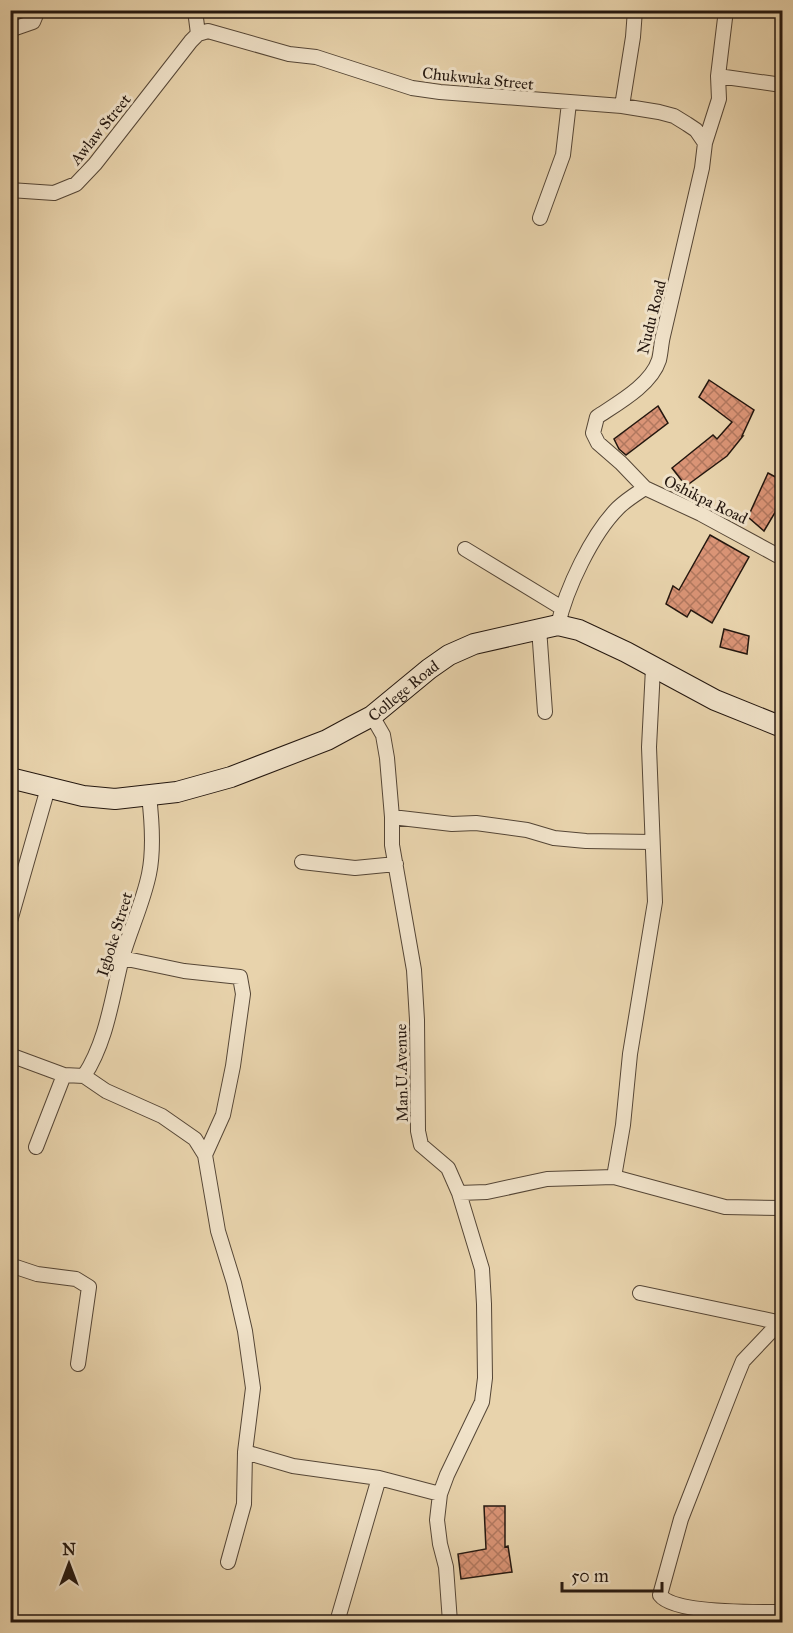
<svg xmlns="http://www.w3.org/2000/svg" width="793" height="1633" font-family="'IM FELL Great Primer',serif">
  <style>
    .building { fill: url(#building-cross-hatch); stroke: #24170f; stroke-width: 1.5 }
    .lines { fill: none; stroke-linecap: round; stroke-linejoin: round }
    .street-casing { stroke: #554636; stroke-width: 16 }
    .secondary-casing { stroke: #24170f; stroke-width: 22 }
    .street { stroke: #f0e2c9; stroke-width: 14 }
    .secondary { stroke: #f0e2c9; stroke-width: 20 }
    .labels { text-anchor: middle; stroke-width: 6; stroke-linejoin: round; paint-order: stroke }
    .street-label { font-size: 16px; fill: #24170f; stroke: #f0e2c9 }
  </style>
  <defs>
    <pattern id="building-cross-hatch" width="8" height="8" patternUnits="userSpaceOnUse" patternTransform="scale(1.5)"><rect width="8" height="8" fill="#da9476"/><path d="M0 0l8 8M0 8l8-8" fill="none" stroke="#b1785f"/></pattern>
  </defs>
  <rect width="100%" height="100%" fill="#e8d3ac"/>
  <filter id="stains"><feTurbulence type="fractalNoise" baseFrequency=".00333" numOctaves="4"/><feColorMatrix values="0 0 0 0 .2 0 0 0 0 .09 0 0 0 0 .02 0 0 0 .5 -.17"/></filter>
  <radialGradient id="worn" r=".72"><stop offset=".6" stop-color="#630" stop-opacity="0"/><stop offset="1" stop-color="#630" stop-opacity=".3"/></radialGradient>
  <!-- building -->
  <path class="building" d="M709 380 754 410 742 436H743L727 456 686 486 672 468 713 435 717 439 732 422 699 397Z
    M658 406 668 423 626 455 619 449 614 439Z
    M768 473 783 481V499L764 531 748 517Z
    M710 535 749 557 712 623 691 610 687 617 666 604 673 586 679 590Z
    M724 629 749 636 747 654 720 647Z
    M484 1506H505V1547L508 1546 512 1572 461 1579 458 1554 486 1549Z"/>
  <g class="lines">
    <!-- street casing -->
    <g class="street-casing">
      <path id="street" d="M195 10 198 34
        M10 30 33 22 38 10
        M718 76 782 85
        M622 106 633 37 635 10
        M705 143 719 99 718 76 726 10
        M10 190 54 193 76 184 95 164 191 41 198 34 208 31 289 54 316 57 412 88 440 92 622 106 659 112 674 116 687 124 696 130 705 143 702 168 663 336C661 344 661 352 659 360 651 385 618 403 597 417L593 433 598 443 621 463 645 488 701 514 782 558
        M540 218 563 155 569 103
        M465 549 562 608
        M558 625C566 589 592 534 618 508 626 500 636 494 645 488
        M539 628 545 712
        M372 716 383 735 387 758 392 817V845L414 970 417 1020 418 1131 421 1145 448 1168 459 1193 482 1269 484 1304 485 1378 482 1402 447 1475 440 1494 437 1520 440 1544 446 1567 450 1622
        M392 817 452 824 476 823 527 830 554 838 586 841 652 842
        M302 862 355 868 396 864
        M10 921 48 788
        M122 958 184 971 240 977 243 994 233 1066 223 1115 205 1155
        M10 1055 64 1075 84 1076
        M84 1076 106 1091 162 1116 195 1139 205 1155 218 1231 234 1283 245 1331 253 1388 245 1452 244 1504 228 1562
        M84 1076C107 1041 112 997 122 958 130 930 143 903 149 874 154 850 152 821 149 796
        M36 1147 64 1075
        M614 1177 623 1125 630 1054 655 902 649 747 653 668
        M459 1193 487 1192 547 1179 614 1177 725 1207 782 1208
        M10 1265 37 1274 76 1279 89 1287 78 1364
        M640 1293 782 1323
        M779 1323 743 1361 736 1378 681 1519 660 1595C674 1614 759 1612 782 1612
        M245 1452 293 1466 379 1478 440 1494
        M337 1622 379 1478"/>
    </g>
    <!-- secondary casing -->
    <g class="secondary-casing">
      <g id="secondary">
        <path id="s1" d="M10 778 83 796 115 799 177 792 231 777 327 740 351 727 372 716 429 669 449 655 474 644 558 625 579 630 626 652 715 700 782 727"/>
      </g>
    </g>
    <!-- street -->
    <use href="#street" class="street"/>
    <!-- secondary -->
    <use href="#secondary" class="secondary"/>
  </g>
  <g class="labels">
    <!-- street labels -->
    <g class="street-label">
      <text transform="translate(478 78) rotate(6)" y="6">Chukwuka Street</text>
      <text transform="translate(100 129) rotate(-51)" y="6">Awlaw Street</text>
      <text transform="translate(651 317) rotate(-76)" y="6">Nudu Road</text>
      <text transform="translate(706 499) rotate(26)" y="6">Oshikpa Road</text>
      <text dy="6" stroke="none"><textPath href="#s1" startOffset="420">College Road</textPath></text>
      <text transform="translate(114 934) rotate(-73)" y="6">Igboke Street</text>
      <text transform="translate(401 1073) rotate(-91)" y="6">Man.U.Avenue</text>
    </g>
  </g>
  <!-- margin -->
  <rect width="793" height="1633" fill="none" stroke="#e8d3ac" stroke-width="36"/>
  <rect x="12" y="12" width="769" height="1609" fill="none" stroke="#24170f" stroke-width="3"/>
  <rect x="18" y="18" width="757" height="1597" fill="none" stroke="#24170f" stroke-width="1.5"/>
  <!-- north arrow -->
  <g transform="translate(69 1564)" stroke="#f0e2c9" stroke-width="4.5" paint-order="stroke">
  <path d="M0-4.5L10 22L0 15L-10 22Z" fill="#24170f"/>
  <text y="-9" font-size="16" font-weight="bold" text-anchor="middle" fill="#24170f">N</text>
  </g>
  <!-- scale -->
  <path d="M562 1582v9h100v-9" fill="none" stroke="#24170f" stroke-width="3"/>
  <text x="571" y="1582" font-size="18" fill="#24170f" stroke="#f0e2c9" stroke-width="4.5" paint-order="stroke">50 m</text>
  <rect width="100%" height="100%" filter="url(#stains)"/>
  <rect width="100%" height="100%" fill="url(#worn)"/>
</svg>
